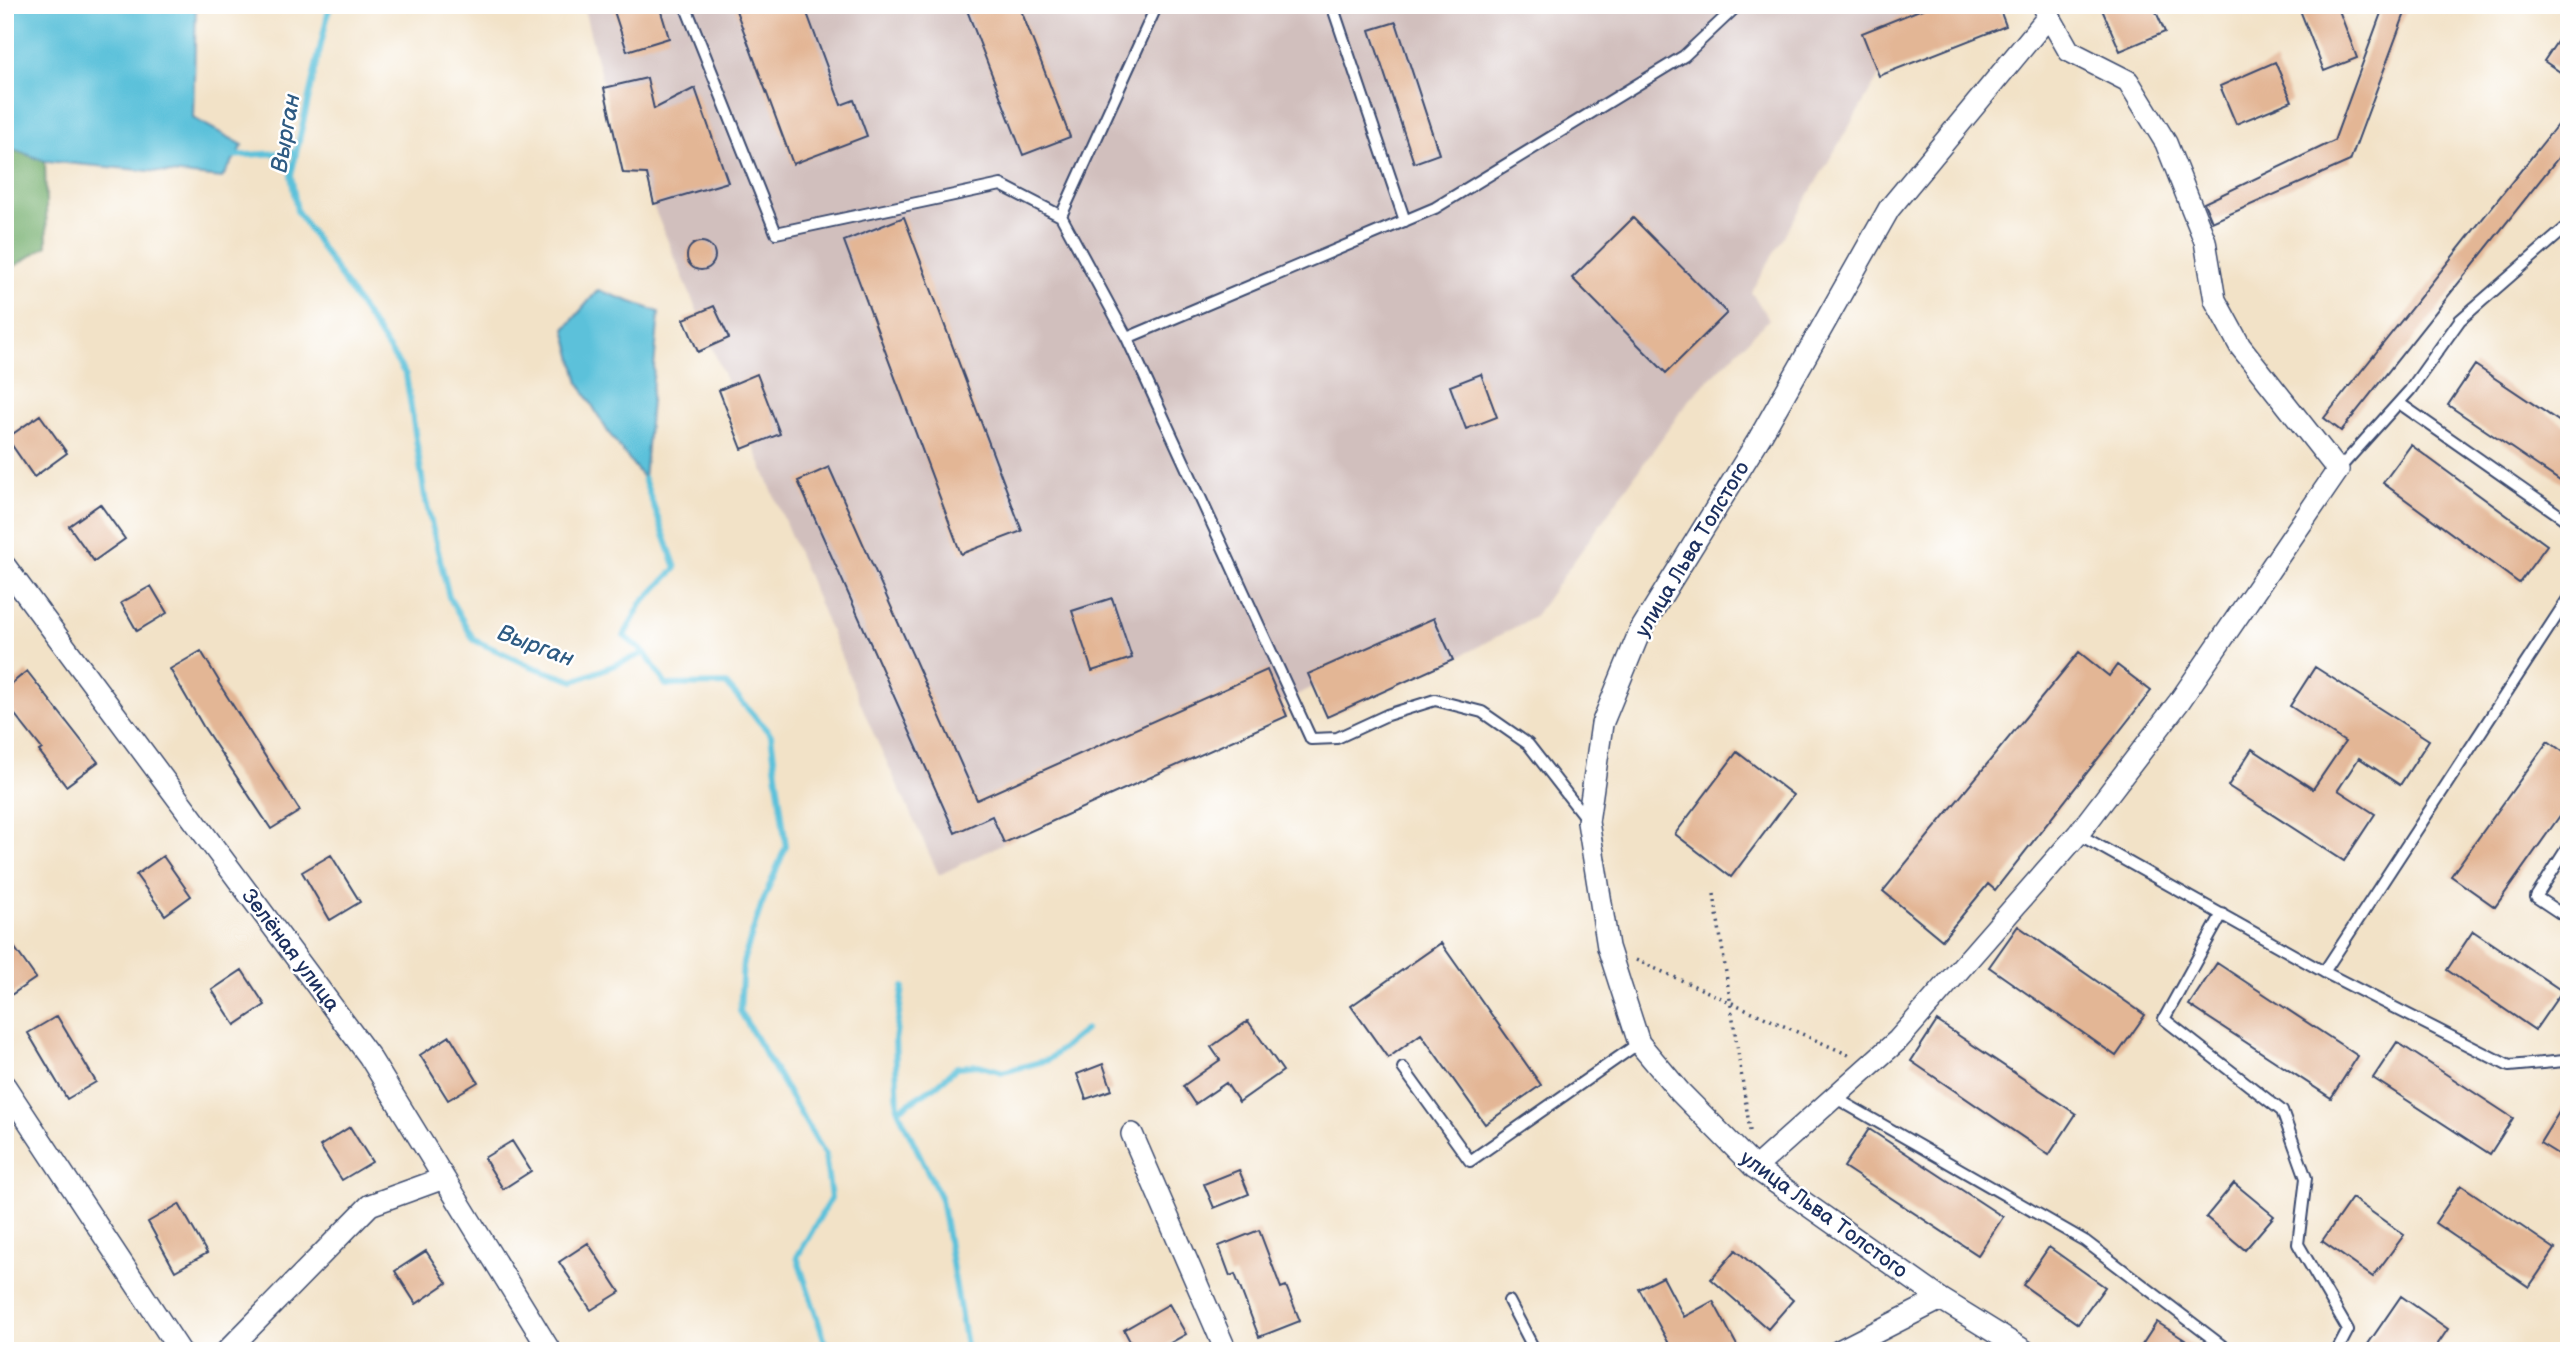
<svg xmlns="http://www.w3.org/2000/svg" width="2574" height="1356" font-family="'Balsamiq Sans',sans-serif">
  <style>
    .industrial { fill: #d1bfbd }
    .forest { fill: #72ad6c; stroke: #466e65; stroke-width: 2 }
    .water { fill: #5cc1da; stroke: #3c789c; stroke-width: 2 }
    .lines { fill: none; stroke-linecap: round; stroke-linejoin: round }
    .stream { stroke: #5cc1da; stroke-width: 6 }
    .building { fill: #e3b695 }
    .service-casing { stroke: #3b4a6e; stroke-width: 14 }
    .minor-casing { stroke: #3b4a6e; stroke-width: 24 }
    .path { stroke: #3b4a6e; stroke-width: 3.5; stroke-dasharray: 2 5; stroke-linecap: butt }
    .service { stroke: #fff; stroke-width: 10 }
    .minor { stroke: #fff; stroke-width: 21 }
    .labels { text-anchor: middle; stroke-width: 5; stroke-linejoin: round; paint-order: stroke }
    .street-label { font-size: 21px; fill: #1b2f5e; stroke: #fff }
    .water-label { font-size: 23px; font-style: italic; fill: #2e5b83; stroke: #fff }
  </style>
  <rect width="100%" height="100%" fill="#fff"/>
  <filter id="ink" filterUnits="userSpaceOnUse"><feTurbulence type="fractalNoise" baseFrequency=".0143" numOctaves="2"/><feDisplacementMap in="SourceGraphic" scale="14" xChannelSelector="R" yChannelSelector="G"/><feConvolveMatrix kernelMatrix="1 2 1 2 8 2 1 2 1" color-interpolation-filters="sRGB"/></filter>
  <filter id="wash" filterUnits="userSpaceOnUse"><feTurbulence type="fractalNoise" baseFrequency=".00686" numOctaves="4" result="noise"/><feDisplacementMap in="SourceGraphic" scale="28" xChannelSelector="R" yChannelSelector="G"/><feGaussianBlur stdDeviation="1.57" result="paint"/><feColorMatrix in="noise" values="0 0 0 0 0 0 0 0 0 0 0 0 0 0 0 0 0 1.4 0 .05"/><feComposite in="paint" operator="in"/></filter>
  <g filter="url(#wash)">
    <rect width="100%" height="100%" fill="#f2e2c7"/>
    <!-- industrial -->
    <path class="industrial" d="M583 5H1998L2006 26 1879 76 1751 292 1769 319 1689 400 1534 617 1453 660 1327 717 1313 687 1281 703 1287 716 1004 843 939 875 871 728 604 88Z"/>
    <!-- forest -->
    <path class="forest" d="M5 147 45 161 47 246 5 272Z"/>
    <!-- water -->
    <path class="water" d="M5 5H196L193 118 243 145 222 178 45 161 5 146Z
      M598 290 659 312 644 479 608 432 579 383 565 329Z"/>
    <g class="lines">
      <!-- stream -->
      <path class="stream" d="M330 5 291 175 297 211 406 375 425 497 449 597 474 640 533 667 574 681 645 653 666 685 726 684 771 735 786 846 761 906 743 962 740 1011 825 1155 831 1198 797 1257 824 1339 831 1351
        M229 156 296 152
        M644 479 676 568 641 604 624 636 645 653
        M903 987 895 1040 898 1110 941 1199 967 1351
        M898 1110 938 1084 957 1067 978 1065 1003 1072 1048 1060 1085 1030"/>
    </g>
    <g id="blocks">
      <!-- building -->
      <path class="building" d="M612 5H659L669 38 627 51Z
        M734 5H804L841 105 854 100 867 136 793 164Z
        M965 5H1019L1070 137 1023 155Z
        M1932 5H1998L2006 26 1879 76 1862 33Z
        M2100 5H2153L2165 32 2120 51Z
        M2298 5H2337L2357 58 2324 71Z
        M2384 5H2408L2350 161 2212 222 2204 203 2334 141Z
        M1396 22 1439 154 1414 163 1370 30Z
        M2569 24V78L2544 61Z
        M2275 62 2292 101 2236 124 2220 86Z
        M647 78 654 109 695 88 728 182 654 204 647 174 623 173 604 88Z
        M2569 110V144L2341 431 2324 418Z
        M904 217 1022 531 961 554 844 241Z
        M1633 218 1727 313 1666 373 1572 278Z
        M687 256a14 14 0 1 1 28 0a14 14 0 1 1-28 0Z
        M714 306 729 338 698 352 684 319Z
        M2475 365 2569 428V487L2448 405Z
        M757 374 780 434 742 449 719 390Z
        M1481 374 1497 417 1466 429 1450 386Z
        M40 415 67 453 34 477 7 438Z
        M2411 445 2547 545 2519 583 2383 483Z
        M829 467 977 800 1267 670 1287 716 1004 843 992 816 955 833 798 481Z
        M100 504 125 539 94 561 69 526Z
        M151 586 167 613 137 631 121 603Z
        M1112 598 1132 658 1092 671 1072 611Z
        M1434 618 1453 660 1327 717 1308 674Z
        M201 651 219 681 218 682 300 811 271 829 203 726 170 669Z
        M2079 652 2109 676 2117 665 2151 691 1995 890 1988 884 1942 940 1883 891Z
        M2315 667 2429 740 2400 785 2359 758 2338 790 2375 814 2344 861 2228 786 2252 749 2313 789 2345 742 2290 706Z
        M27 671 98 762 66 786 39 751 42 749 5 702V689Z
        M2548 741 2569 756V803L2495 907 2451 876Z
        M1737 752 1793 795 1731 877 1675 834Z
        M331 855 360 902 330 920 302 872Z
        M163 856 191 896 165 915 136 875Z
        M2018 926 2145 1015 2116 1056 1989 967Z
        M2473 931 2562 991 2535 1030 2447 970Z
        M5 934 36 978 5 999Z
        M1441 943 1541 1085 1485 1124 1421 1034 1388 1058 1351 1006Z
        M2217 963 2358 1056 2331 1098 2189 1005Z
        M242 970 265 1005 235 1025 212 990Z
        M57 1016 96 1082 67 1099 28 1033Z
        M1248 1021 1283 1071 1239 1102 1226 1083 1195 1104 1183 1086 1220 1060 1211 1047Z
        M1937 1021 2076 1114 2049 1155 1911 1061Z
        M450 1036 478 1082 448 1100 420 1055Z
        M2397 1042 2513 1118 2490 1154 2373 1078Z
        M1103 1064 1112 1090 1086 1099 1077 1074Z
        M2569 1096V1161L2540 1143Z
        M350 1127 372 1162 342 1180 320 1146Z
        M1869 1129 2003 1217 1978 1255 1844 1167Z
        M512 1141 531 1171 503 1189 484 1158Z
        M1239 1170 1249 1194 1214 1208 1204 1184Z
        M2234 1183 2274 1216 2245 1250 2206 1217Z
        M2461 1185 2555 1249 2529 1287 2435 1223Z
        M2352 1198 2404 1235 2373 1277 2322 1241Z
        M179 1204 207 1253 175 1271 148 1222Z
        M1259 1230 1281 1288 1286 1286 1300 1321 1259 1337 1235 1274 1230 1276 1219 1246Z
        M588 1243 620 1292 591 1310 559 1262Z
        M2049 1247 2105 1287 2078 1324 2023 1285Z
        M1736 1250 1793 1300 1768 1329 1711 1279Z
        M426 1251 447 1283 416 1304 395 1271Z
        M1663 1277 1684 1317 1713 1301 1740 1351H1673L1639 1289Z
        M2401 1296 2448 1329 2433 1351H2378L2368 1344Z
        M1169 1304 1186 1334 1156 1351H1135L1124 1330Z
        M2157 1322 2202 1351H2138Z"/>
    </g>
  </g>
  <g filter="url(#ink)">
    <use href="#blocks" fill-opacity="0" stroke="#3b4a6e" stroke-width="2"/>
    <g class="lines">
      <!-- service casing -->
      <g class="service-casing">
        <path id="service" d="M685 5 776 233 1001 185 1061 216
          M1157 5 1061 216 1127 338 1311 739 1337 738 1387 715 1435 700 1482 712 1528 744 1587 820
          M1332 5 1405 221
          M1127 338 1435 208 1684 56 1738 5
          M2399 403 2569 522
          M2338 470 2410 390 2460 320 2569 225
          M2078 834 2324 972 2569 597
          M2569 845 2536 897 2569 919
          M2222 914 2164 1019 2282 1111 2306 1178 2298 1244 2348 1330 2337 1351
          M2324 972 2509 1066 2564 1061
          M1403 1068 1470 1161 1639 1043
          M1834 1097 2085 1241 2229 1351
          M1509 1301 1535 1351"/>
      </g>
      <!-- minor casing -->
      <g class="minor-casing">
        <path id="minor" d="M5 566 369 1056 550 1351
          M5 1086 180 1351
          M1132 1134 1226 1351
          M1755 1168 1898 1040 2078 834 2179 702 2338 470 2240 346 2215 300 2205 241 2166 143 2128 81 2069 51 2044 7
          M227 1351 370 1205 444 1178
          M1839 1351 1941 1299
          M2025 1351 1941 1299 1755 1168 1680 1092 1639 1043 1608 947 1588 822 1602 724 1640 631 1760 437 1889 209 2048 17"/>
      </g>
      <!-- path -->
      <path class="path" d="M1714 894 1750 1131
        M1636 960 1849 1055"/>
      <!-- service -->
      <use href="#service" class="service"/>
      <!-- minor -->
      <use href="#minor" class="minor"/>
    </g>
  </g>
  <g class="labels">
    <!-- street labels -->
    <g class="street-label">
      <text transform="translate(1692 549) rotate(-59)" y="7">улица Льва Толстого</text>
      <text transform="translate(291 950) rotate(53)" y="7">Зелёная улица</text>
      <text transform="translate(1824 1214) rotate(36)" y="7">улица Льва Толстого</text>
    </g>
    <!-- water labels -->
    <g class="water-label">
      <text transform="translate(285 133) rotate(-80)" y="8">Вырган</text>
      <text transform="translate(536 645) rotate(21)" y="8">Вырган</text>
    </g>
  </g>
  <!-- margin -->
  <rect width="2574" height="1356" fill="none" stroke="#fff" stroke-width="28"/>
</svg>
